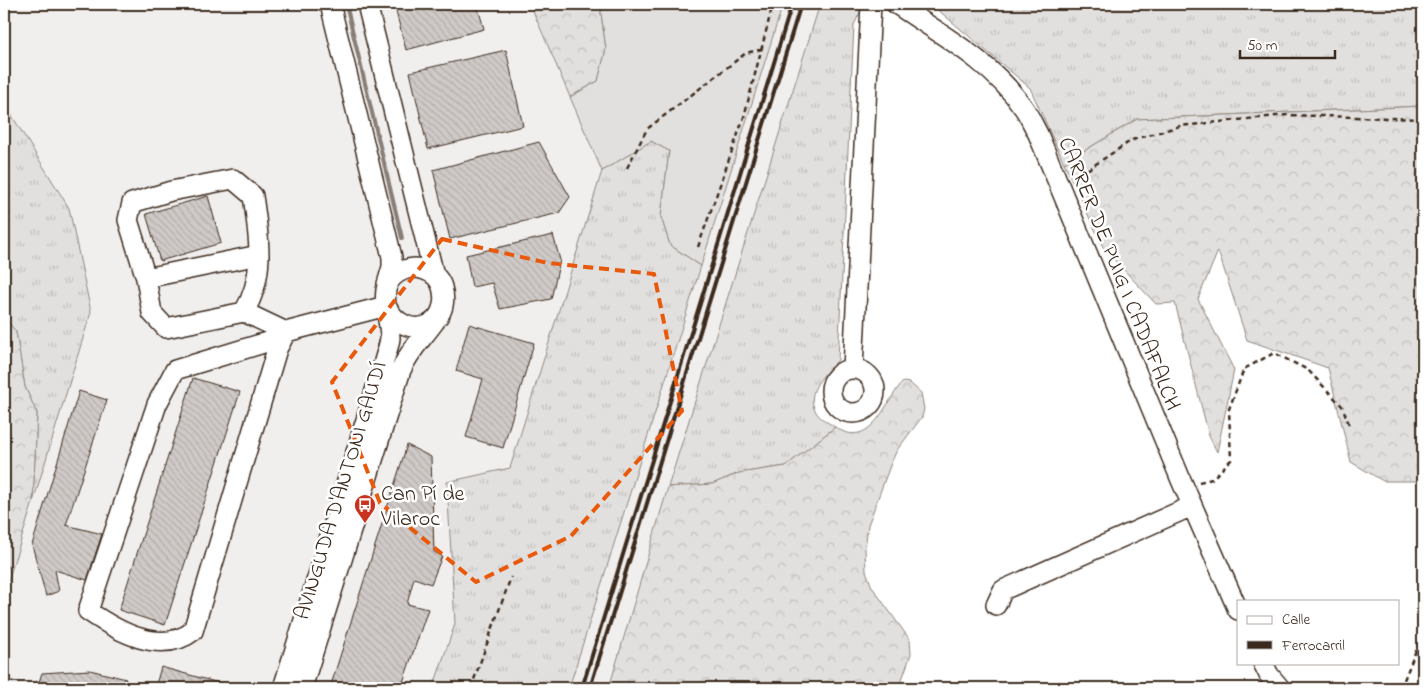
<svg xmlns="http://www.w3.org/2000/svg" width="1427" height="692" font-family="'Indie Flower',sans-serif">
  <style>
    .built { fill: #f1efee }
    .grass { fill: url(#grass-tufts); stroke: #8e857e }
    .forest { fill: url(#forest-crowns); stroke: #8e857e }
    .garden { fill: #e2e0de; stroke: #8e857e }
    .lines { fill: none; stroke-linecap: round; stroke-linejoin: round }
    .stream { stroke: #887e77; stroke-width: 4 }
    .building { fill: url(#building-back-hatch); stroke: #3b2a1e }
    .minor-casing { stroke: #3b2a1e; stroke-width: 22 }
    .path { stroke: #3b2a1e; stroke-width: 2.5; stroke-dasharray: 5 4; stroke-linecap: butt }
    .minor { stroke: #fff; stroke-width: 19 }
    .rail { stroke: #3b2a1e; stroke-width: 4 }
    .marked { fill: none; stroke: #e8590c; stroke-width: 4; stroke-dasharray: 10 6; stroke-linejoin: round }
    .labels { text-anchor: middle; stroke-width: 5; stroke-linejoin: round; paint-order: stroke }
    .street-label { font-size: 22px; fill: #3b2a1e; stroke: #fff }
    .poi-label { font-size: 22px; fill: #3b2a1e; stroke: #fff; text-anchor: start }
  </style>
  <defs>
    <pattern id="grass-tufts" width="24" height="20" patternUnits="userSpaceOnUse" patternTransform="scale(1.25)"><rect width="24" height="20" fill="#e2e0de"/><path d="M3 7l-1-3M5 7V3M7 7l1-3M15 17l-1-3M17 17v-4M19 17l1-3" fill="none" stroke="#c3c0be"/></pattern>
    <pattern id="forest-crowns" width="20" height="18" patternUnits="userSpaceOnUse" patternTransform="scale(1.25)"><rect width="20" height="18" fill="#e2e0de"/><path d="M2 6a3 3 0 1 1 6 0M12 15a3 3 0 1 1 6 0" fill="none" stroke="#c3c0be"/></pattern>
    <pattern id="building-back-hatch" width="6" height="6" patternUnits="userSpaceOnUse" patternTransform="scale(1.25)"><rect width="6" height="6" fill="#cfcac7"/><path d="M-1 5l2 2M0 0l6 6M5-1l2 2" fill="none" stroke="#b3aeaa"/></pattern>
  </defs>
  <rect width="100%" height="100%" fill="#fff"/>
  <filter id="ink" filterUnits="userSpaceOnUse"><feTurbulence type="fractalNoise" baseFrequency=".02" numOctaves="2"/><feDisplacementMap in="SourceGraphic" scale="10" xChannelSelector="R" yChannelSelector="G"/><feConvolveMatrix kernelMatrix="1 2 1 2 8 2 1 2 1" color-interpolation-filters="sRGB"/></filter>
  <g filter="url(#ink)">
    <!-- built -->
    <path class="built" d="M4 4H530L602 171 510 468 447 482 455 624 433 688H4V594L91 312 69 208 4 103Z
      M783 4H820L668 487 609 688H569Z"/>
    <!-- grass -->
    <path class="grass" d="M820 4H864L854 25 838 360C825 374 804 391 816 412 819 418 829 423 835 427L786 466 739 473 712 484 668 487Z
      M931 4H1423V106L1137 119 1064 163 1030 88Z
      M4 103 69 208 91 312 33 502 37 413 25 387 16 332 4 317Z
      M651 141 669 151 661 217 670 245 701 266 569 688H433L455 624 447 482 510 468 602 171Z"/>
    <!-- forest -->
    <path class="forest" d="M530 4H602L601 13 606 49 598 81 570 97Z
      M1423 106V481H1383L1351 462 1328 368 1247 340 1218 251 1198 299 1234 370 1217 452 1209 436 1175 303 1156 304 1104 249 1064 163 1137 119Z
      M4 317 16 332 25 387 37 413 33 502 4 594Z
      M903 382 910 383 921 393 924 409 922 417 897 450 891 463 868 525 865 549 866 571 872 587 910 640 911 654 899 688H609L668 487 712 484 739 473 786 466 835 427C872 452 885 400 903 382Z"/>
    <!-- garden -->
    <path class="garden" d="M602 4H783L701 266 670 245 661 217 669 151 651 141 602 171 570 97 598 81 606 49 601 13Z"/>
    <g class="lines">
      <!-- stream -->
      <path class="stream" d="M346 4 402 238"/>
    </g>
    <!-- building -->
    <path class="building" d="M394 4H477L484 29 406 50Z
      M506 50 523 126 428 149 410 72Z
      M539 142 570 197 559 213 450 239 433 170Z
      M208 196 221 243 160 261 146 214Z
      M553 235 560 260 551 299 500 309 492 283 472 287 466 255Z
      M469 324 534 343 503 448 466 437 483 379 456 371Z
      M193 378 240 392 165 625 119 610Z
      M79 391 107 400 66 525 102 534 87 580 55 570 59 591 46 596 32 545Z
      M407 445 431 457 434 552 442 556 431 584 414 578 407 604 428 609 401 688H330Z
      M161 667 226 685V688H155Z
      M90 670 126 679 123 688H37L42 673Z"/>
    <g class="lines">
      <!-- minor casing -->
      <g class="minor-casing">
        <path id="minor" d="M330 4 392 257V267L387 284
          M367 4 434 275
          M896 4C940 34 992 62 1023 107 1029 115 1033 125 1038 134L1181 480 1238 610
          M146 278 259 255
          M244 312C266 275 259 237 253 196L233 179 171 191 132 203 128 220 146 278 152 313 166 328 244 312 286 332 386 306
          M281 342H267L175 370 157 404 88 611C117 631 161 656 193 631L277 349 286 332
          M853 369 871 4
          M831 391a22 22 0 1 1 44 0a22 22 0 1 1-44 0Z
          M996 605 1003 590 1192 506
          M1263 663 1269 675 1280 688
          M283 688 383 365C385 356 389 347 390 338 390 315 373 281 404 270 412 267 419 267 427 271 434 273 440 280 442 287 453 326 407 345 386 306
          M302 688 401 370C409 351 423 338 435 321"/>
      </g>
      <!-- path -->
      <path class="path" d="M627 168 647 129 746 53 762 49
        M1071 177 1081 174 1132 140 1180 126 1287 115 1423 119
        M698 247 744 117 773 4
        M1199 482 1212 479 1231 460 1229 409 1244 369 1274 353 1308 370 1342 406 1349 424
        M471 688 511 577
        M1408 688 1404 680 1423 633"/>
      <!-- minor -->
      <use href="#minor" class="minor"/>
      <!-- rail -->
      <path class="rail" d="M582 688 792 4
        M590 688 801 4"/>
    </g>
  </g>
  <!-- marked area -->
  <path class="marked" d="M442 239 548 263 654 274 682 411 571 536 476 582 380 503 332 382Z"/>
  <!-- icons -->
  <defs>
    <g id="bus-pin" transform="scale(1.125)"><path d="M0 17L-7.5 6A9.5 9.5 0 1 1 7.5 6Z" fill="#c8321e" stroke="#fff"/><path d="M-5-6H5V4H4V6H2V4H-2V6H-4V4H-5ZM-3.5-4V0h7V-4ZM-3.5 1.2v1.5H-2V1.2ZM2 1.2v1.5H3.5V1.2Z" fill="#fff"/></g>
  </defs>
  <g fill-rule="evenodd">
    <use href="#bus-pin" x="365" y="505"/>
  </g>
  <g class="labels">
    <!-- street labels -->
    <g class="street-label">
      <text transform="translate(1121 273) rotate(68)" y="8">CARRER DE PUIG I CADAFALCH</text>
      <text transform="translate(339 490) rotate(-73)" y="8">AVINGUDA D'ANTONI GAUDÍ</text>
    </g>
    <!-- poi labels -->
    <g class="poi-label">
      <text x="381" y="500">Can Pí de<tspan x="381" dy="25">Vilaroc</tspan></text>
    </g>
  </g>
  <!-- margin -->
  <rect width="1427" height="692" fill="none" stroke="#fff" stroke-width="20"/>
  <rect x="10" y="10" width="1407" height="672" fill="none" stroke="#3b2a1e" stroke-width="2" filter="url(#ink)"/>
  <!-- legend -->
  <rect x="1237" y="600" width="162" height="65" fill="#ffffff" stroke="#b1aaa5"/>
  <rect x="1247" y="616" width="25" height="8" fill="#ffffff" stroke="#b1aaa5"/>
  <text x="1282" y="624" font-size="15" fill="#3b2a1e">Calle</text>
  <rect x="1247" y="641" width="25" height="8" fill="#3b2a1e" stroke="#b1aaa5"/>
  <text x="1282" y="650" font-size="15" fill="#3b2a1e">Ferrocarril</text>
  <!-- scale -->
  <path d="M1240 50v8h95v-8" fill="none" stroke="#3b2a1e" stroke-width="2.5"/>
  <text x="1247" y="50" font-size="15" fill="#3b2a1e" stroke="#ffffff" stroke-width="4" paint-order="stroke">50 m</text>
</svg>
